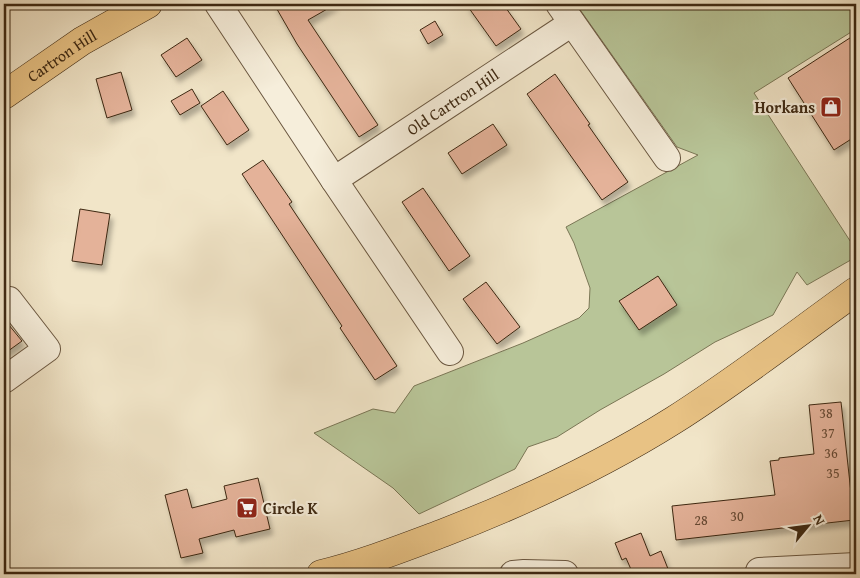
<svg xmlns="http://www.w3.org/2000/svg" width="860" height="578" font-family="'Gentium Book Plus',serif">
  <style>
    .green { fill: #b8c598; stroke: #7a7655 }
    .building { fill: #e4b299; stroke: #3d2812; filter: url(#shadow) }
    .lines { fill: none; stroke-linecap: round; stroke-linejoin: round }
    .minor-casing { stroke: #6a5740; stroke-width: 28 }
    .major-casing { stroke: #3d2812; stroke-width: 29 }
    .highway-casing { stroke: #3d2812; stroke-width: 29 }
    .minor { stroke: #f6eedb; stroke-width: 26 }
    .major { stroke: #e8c284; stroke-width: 28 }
    .highway { stroke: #e8c284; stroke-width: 28 }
    .labels { text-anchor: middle; stroke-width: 4.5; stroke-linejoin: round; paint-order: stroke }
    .number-label { font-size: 14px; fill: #674a34 }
    .street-label { font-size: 16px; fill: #3d2812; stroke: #f6eedb }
    .poi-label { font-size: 16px; font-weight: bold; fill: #3d2812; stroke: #f6eedb; text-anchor: end }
  </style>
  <defs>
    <filter id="shadow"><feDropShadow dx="3" dy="5.5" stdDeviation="2.5" flood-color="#0004"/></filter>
  </defs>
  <rect width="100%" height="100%" fill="#f1e5c8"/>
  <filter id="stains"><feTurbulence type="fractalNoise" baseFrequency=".004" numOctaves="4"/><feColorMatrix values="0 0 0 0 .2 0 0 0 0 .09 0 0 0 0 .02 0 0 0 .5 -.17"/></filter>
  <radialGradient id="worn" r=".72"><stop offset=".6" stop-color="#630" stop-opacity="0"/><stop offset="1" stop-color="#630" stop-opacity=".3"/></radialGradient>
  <!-- green -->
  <path class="green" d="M576 4H856V29L754 93 856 250V257L807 285 797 272 773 315 715 342 664 374 600 410 557 437 528 447 515 469 419 514 393 488 314 433 373 409 395 413 414 386 523 343 579 318 589 308 590 288 574 243 566 227 698 155 677 147Z"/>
  <!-- building -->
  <path class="building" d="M274 4H336L308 20 378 125 359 137 297 44Z
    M466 4H503L521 29 496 46Z
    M435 21 443 35 428 44 420 30Z
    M856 34V136L834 150 788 78Z
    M187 38 202 60 176 77 161 55Z
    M121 72 132 110 107 118 96 79Z
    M555 74 590 124 588 125 628 182 602 200 527 94Z
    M192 89 200 103 180 115 171 101Z
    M223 91 249 130 227 145 201 106Z
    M493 124 507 145 462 174 448 153Z
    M263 160 292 202 289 204 397 366 375 380 340 328 342 326 242 174Z
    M423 188 470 256 449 271 402 202Z
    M80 209 110 214 102 265 72 261Z
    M658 276 677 305 639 330 619 301Z
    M486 282 520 327 497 344 463 299Z
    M4 319 22 341 4 354Z
    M841 402 854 520 676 540 672 506 775 495 770 461 779 460V458L814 454 809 405Z
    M258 478 270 529 236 537 234 530 199 539 203 553 181 558 165 495 187 489 192 508 227 499 224 486Z
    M641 533 650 556 661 551 670 574H633L626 558 622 560 615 543Z"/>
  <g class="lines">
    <!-- minor casing -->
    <g class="minor-casing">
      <g id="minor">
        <path d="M218 4 334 180 450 352"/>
        <path d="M559 4 667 158"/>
        <path id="s1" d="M334 180 572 23"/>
        <path d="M4 304 9 300 47 349 4 380"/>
        <path d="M513 574 524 573 565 574"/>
        <path d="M760 574 759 571 856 566"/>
      </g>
    </g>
    <!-- major casing -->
    <g class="major-casing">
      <g id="major">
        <path id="s2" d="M4 95 82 41 148 4"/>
      </g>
    </g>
    <!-- highway casing -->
    <g class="highway-casing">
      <path id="highway" d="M321 574C362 564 403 548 443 533 523 502 601 466 674 420 737 380 796 334 856 291"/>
    </g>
    <!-- minor -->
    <use href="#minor" class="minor"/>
    <!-- major -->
    <use href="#major" class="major"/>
    <!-- highway -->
    <use href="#highway" class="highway"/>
  </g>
  <!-- icons -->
  <defs>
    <g id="shop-square" transform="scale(1.125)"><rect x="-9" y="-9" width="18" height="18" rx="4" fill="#8f2418" stroke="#f6eedb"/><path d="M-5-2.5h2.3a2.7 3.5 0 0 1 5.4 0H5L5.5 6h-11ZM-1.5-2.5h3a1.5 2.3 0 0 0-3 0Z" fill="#fff"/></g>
    <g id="supermarket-square" transform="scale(1.125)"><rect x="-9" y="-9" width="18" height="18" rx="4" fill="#8f2418" stroke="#f6eedb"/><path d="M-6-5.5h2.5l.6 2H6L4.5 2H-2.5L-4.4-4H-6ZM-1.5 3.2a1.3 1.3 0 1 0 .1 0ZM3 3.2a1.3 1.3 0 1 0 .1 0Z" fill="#fff"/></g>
  </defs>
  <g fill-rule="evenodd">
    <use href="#shop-square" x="831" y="107"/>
    <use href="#supermarket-square" x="247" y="508"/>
  </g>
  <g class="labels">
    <!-- number labels -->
    <g class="number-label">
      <text x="826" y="418">38</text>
      <text x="828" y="438">37</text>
      <text x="831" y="458">36</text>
      <text x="833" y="478">35</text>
      <text x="737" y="521">30</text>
      <text x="701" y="525">28</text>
    </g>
    <!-- street labels -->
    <g class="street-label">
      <text dy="6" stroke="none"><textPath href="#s2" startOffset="70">Cartron Hill</textPath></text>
      <text dy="6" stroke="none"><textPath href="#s1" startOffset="142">Old Cartron Hill</textPath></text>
    </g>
    <!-- poi labels -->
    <g class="poi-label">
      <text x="815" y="113">Horkans</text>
      <text x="263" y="514" text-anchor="start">Circle K</text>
    </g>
  </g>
  <!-- margin -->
  <rect width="860" height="578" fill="none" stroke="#f1e5c8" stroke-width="20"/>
  <rect x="5" y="5" width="850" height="568" fill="none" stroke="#3d2812" stroke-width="2.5"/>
  <rect x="10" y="10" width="840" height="558" fill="none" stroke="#3d2812"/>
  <!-- north arrow -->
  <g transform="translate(808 526) rotate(61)" stroke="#f6eedb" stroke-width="4" paint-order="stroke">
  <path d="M0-4L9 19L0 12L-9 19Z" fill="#3d2812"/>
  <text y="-8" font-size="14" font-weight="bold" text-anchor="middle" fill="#3d2812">N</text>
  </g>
  <rect width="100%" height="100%" filter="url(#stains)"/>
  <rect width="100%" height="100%" fill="url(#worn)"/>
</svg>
